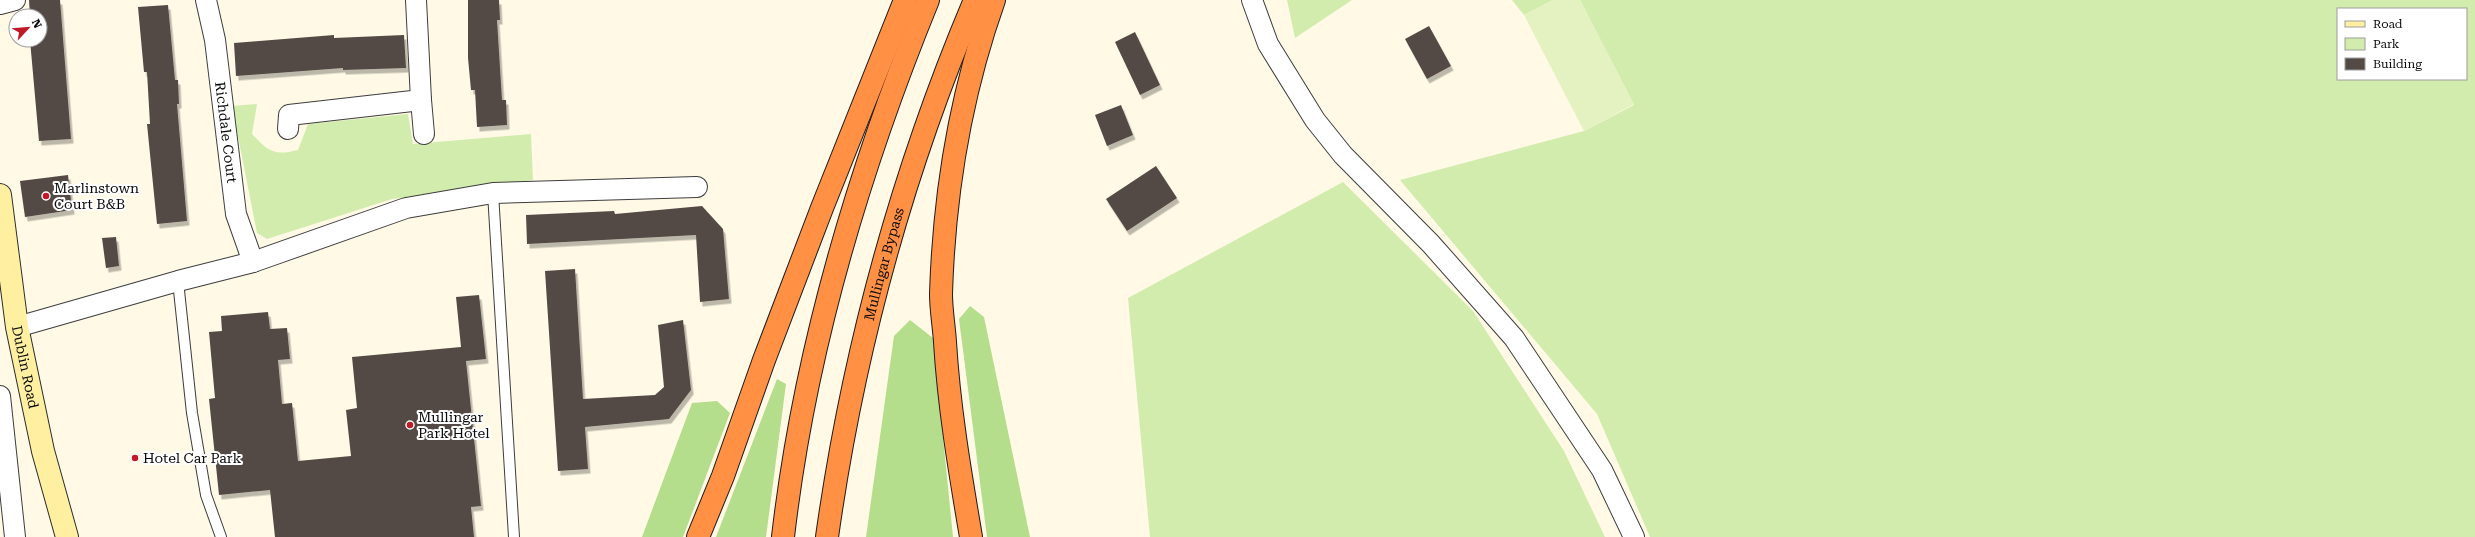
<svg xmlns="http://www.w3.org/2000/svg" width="2475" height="537" font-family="'Roboto Serif',serif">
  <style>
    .green { fill: #d1ecad; fill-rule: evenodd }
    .forest { fill: #b4dd8c }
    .pitch { fill: #e3f2c0 }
    .building { fill: #534a45; filter: url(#shadow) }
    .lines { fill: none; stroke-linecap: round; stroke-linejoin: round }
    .lane-casing { stroke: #3d3d3d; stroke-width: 12 }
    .street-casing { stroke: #3d3d3d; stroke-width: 22 }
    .secondary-casing { stroke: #2c2c2c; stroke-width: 24 }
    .highway-casing { stroke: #1b1b1b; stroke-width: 24 }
    .lane { stroke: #fff; stroke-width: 10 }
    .street { stroke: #fff; stroke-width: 20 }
    .secondary { stroke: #fff0a1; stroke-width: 22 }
    .highway { stroke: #ff9044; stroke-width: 22 }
    .poi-dot { fill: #c21929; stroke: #fff; stroke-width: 1.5 }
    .labels { text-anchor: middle; stroke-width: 4; stroke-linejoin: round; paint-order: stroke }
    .street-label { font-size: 14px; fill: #0a0a0a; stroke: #fff }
    .poi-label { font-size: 14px; fill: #0a0a0a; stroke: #fff; text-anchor: start }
  </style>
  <defs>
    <filter id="shadow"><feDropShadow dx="2.5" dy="4.5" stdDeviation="0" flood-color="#0004"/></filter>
  </defs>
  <rect width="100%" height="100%" fill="#fff9e6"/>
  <!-- green -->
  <path class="green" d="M1287 0H1352L1295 38Z
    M1512 0H1553L1524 15Z
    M1580 0H2475V537H1650L1597 414 1400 180 1584 131 1634 105ZM2338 9H2466V79H2338Z
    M257 104 252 134C269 152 274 156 298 150L308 124 408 114 413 144 531 134 533 180 392 199 267 239 257 233 232 106Z
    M1343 182 1473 311 1564 451 1605 537H1150L1128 298Z"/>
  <!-- forest -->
  <path class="forest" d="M970 306 984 317 1030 537H987L959 319Z
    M910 320 933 338 953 537H866L894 336Z
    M777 379 786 384 766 537H716Z
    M717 401 730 413 683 537H642L692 403Z"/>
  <!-- pitch -->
  <path class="pitch" d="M1553 0H1580L1634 104 1584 131 1524 15Z"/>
  <!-- building -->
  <path class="building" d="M29 0H60L71 139 39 141 30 40H40V16H30Z
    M468 0H499L500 20H497L502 100H506L507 125 477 127 475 90H471L468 58Z
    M168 5 175 80H178L179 104H177L187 221 157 224 147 124H150L147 72H144L138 7Z
    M1429 26 1451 66 1427 79 1405 39Z
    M1135 32 1160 85 1140 95 1115 42Z
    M334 35V38L404 35 406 68 343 70V68L236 76 234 43Z
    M1121 105 1133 135 1107 146 1095 115Z
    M1156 166 1177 198 1127 231 1106 199Z
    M68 175 72 210 25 217 20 181Z
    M702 206 723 229 729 299 700 302 696 235 527 244 526 215 614 211 615 214Z
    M116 237 119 266 106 268 102 238Z
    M575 269 583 399 655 395 664 387 658 325 683 320 691 390 669 419 585 427 588 469 558 471 545 271Z
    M479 295 486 359 466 361 481 506 471 507 474 537H275L270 490 219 495 209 399 215 398 209 332 222 331 221 316 268 312 270 329 287 328 290 359 278 360 282 404 292 403 298 461 351 456 346 410 357 408 352 357 461 347 456 297Z"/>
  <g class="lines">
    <!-- lane casing -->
    <g class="lane-casing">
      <path id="lane" d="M493 193 514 537
        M178 281 192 413 206 495 221 537"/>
    </g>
    <!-- street casing -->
    <g class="street-casing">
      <g id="street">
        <path id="s1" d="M206 0 215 40 236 214 253 262"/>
        <path d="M1252 0 1268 44 1315 120 1343 155 1431 244 1514 338 1602 470 1634 537"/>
        <path d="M0 4 15 0"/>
        <path d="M421 100 424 134"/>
        <path d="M288 129 289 115 421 100 416 0"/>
        <path d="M17 327 178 281 253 262 406 208 493 193 697 187"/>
        <path d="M0 396 15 537"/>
      </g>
    </g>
    <!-- secondary casing -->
    <g class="secondary-casing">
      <g id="secondary">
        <path id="s2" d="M0 195 17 327 43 451 67 537"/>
      </g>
    </g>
    <!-- highway casing -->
    <g class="highway-casing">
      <g id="highway">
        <path d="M698 537 723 476 764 360 822 208 905 0"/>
        <path d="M783 537C804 355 859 169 928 0"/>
        <path id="s3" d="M827 537C853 352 902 172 975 0"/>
        <path d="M971 537C960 472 949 408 945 342 944 326 941 310 941 294 944 195 961 93 994 0"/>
      </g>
    </g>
    <!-- lane -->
    <use href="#lane" class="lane"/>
    <!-- street -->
    <use href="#street" class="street"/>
    <!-- secondary -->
    <use href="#secondary" class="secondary"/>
    <!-- highway -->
    <use href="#highway" class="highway"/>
  </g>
  <!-- markers -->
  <g class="poi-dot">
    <circle cx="46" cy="196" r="4"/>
    <circle cx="410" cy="425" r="4"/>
    <circle cx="135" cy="458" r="4"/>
  </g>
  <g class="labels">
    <!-- street labels -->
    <g class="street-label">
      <text dy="5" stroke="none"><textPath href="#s1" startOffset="134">Richdale Court</textPath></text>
      <text dy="5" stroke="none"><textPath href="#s3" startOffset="279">Mullingar Bypass</textPath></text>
      <text dy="5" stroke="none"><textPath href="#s2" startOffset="174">Dublin Road</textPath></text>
    </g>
    <!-- poi labels -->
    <g class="poi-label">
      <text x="54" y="193">Marlinstown<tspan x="54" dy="16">Court B&amp;B</tspan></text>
      <text x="418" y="422">Mullingar<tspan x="418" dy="16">Park Hotel</tspan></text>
      <text x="143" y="463">Hotel Car Park</text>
    </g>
  </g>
  <!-- legend -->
  <rect x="2337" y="8" width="130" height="72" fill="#ffffff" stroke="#9d9d9d"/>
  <rect x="2345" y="21" width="20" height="6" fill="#fff0a1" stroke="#9d9d9d"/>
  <text x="2373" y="28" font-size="12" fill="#0a0a0a">Road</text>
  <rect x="2345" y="38" width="20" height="12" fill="#d1ecad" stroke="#9d9d9d"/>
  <text x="2373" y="48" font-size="12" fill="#0a0a0a">Park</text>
  <rect x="2345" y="58" width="20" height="12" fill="#534a45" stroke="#9d9d9d"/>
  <text x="2373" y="68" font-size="12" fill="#0a0a0a">Building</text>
  <!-- north arrow -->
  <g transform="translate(28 28) rotate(64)"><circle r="19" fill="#ffffff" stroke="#9d9d9d"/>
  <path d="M0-3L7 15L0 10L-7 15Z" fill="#c21929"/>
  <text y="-6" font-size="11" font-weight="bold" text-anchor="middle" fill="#0a0a0a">N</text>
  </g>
</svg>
